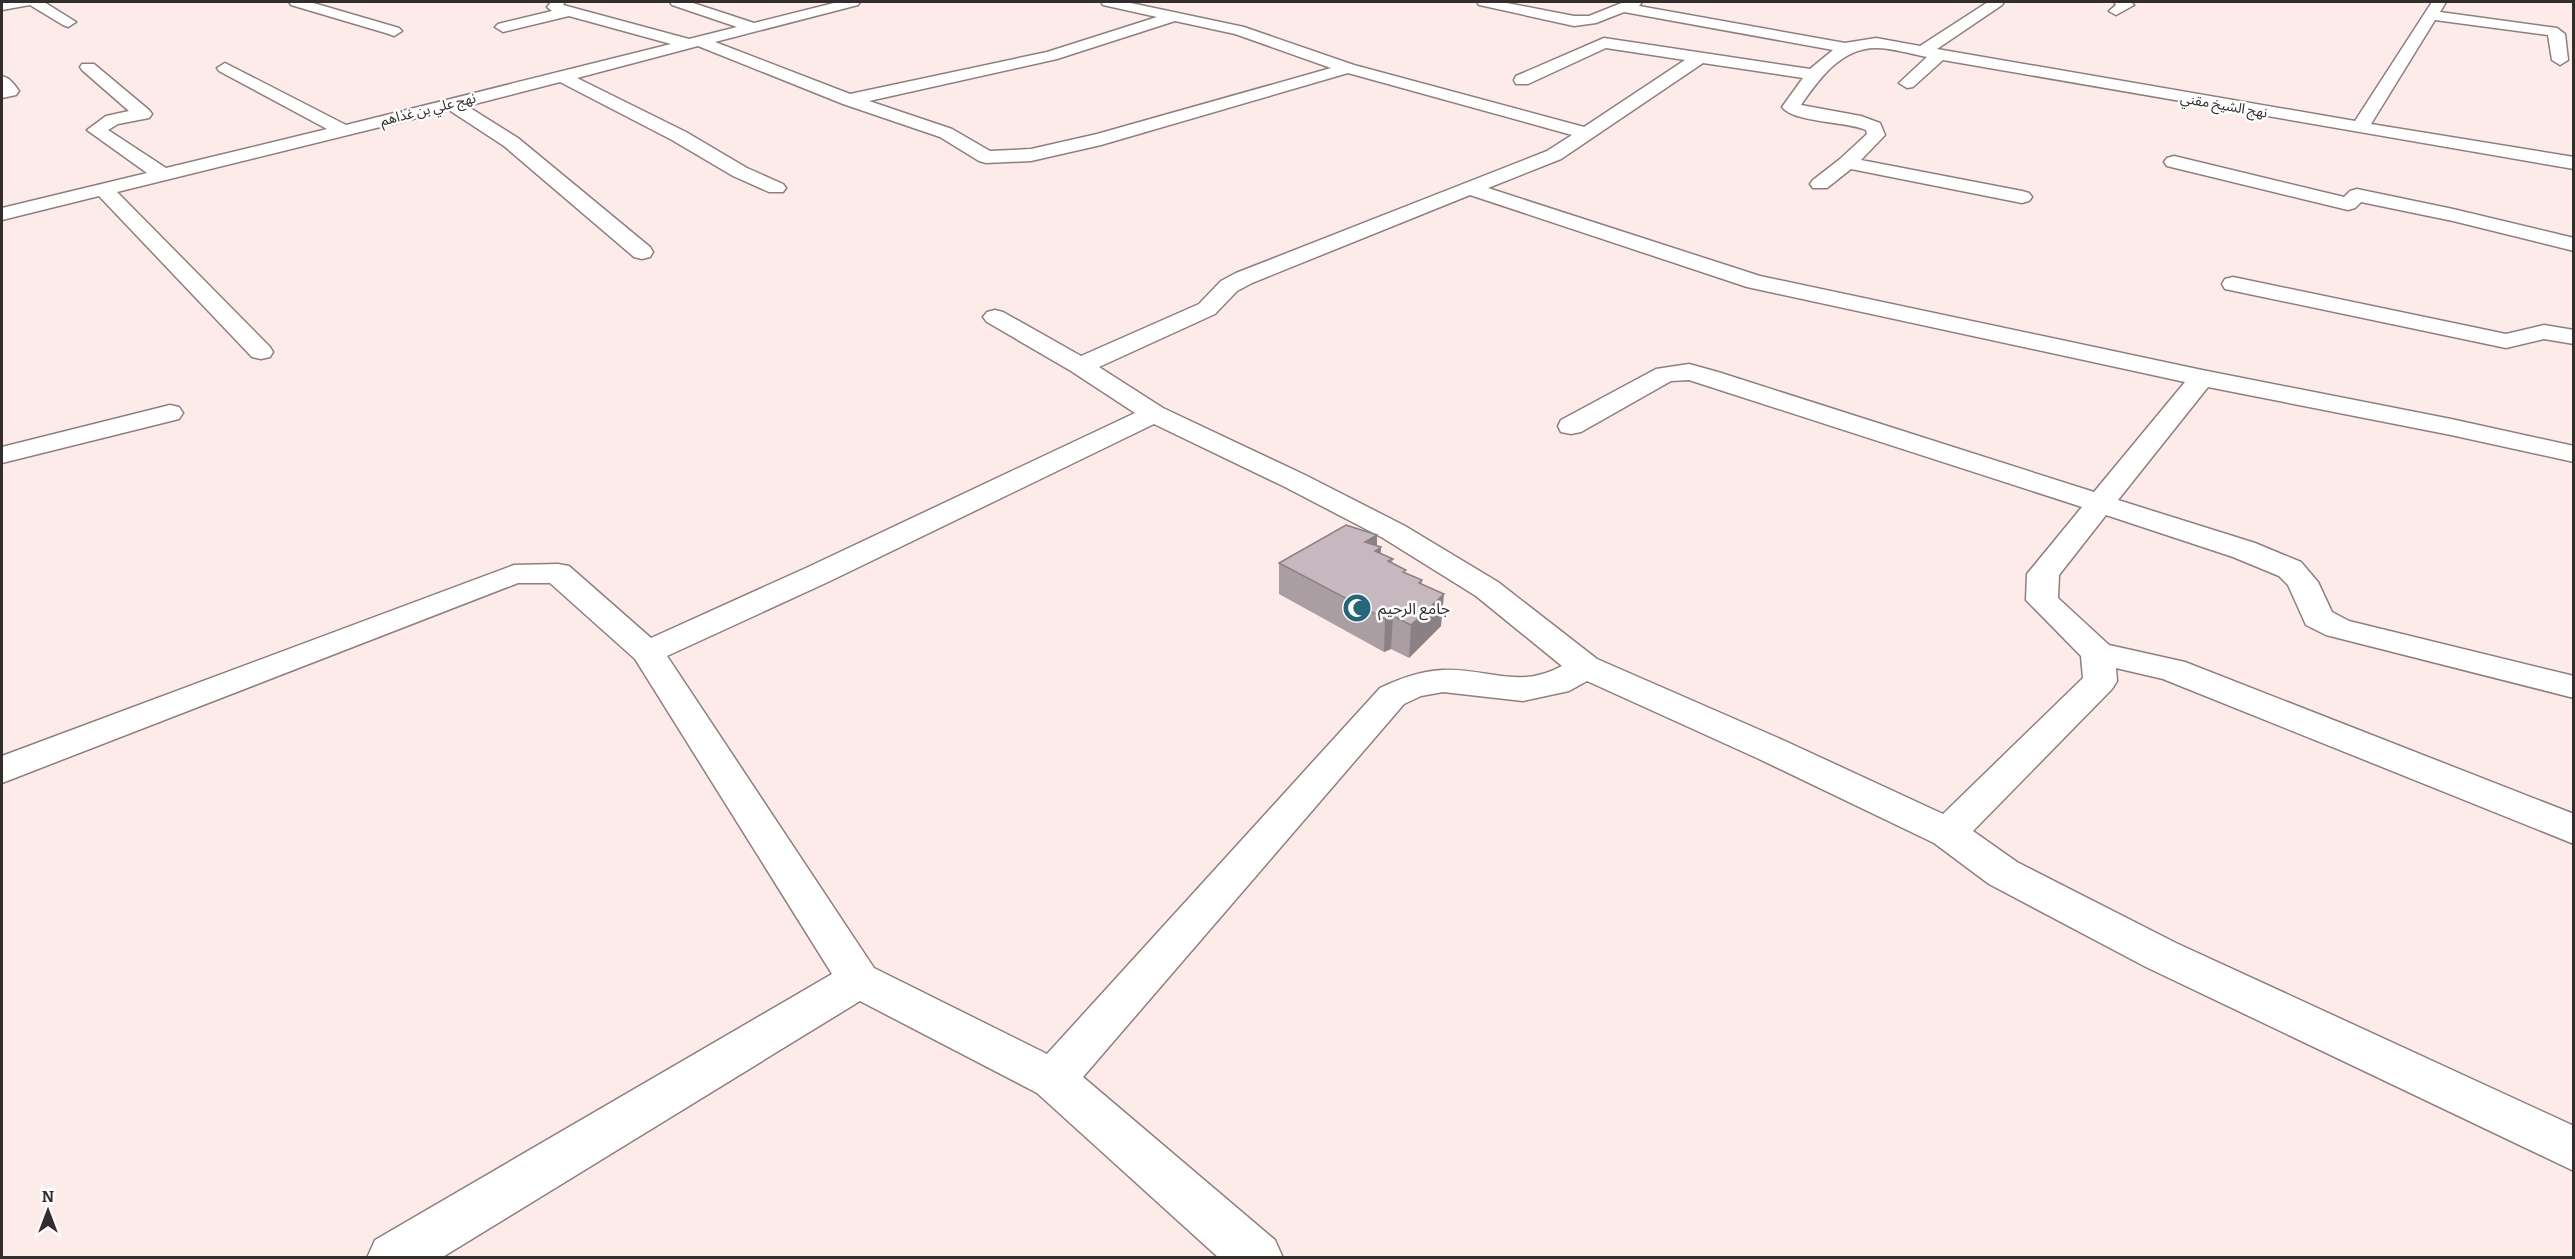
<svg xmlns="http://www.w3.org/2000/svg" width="2575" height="1259" font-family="Bitter,'Noto Sans Arabic',serif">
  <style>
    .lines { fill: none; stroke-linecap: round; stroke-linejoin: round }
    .minor-casing { stroke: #8e7f7e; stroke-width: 3 }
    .minor { fill: #fff; fill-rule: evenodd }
    .wall { fill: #aa9ea3 }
    .shaded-wall { fill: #8b8185 }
    .building { fill: #c6b8be; stroke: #8b8185; stroke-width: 1.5 }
    .labels { text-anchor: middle; stroke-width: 5; stroke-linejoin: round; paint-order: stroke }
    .far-street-label { font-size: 14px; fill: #332d2c; stroke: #fdfdfd }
    .poi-label { font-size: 16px; fill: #332d2c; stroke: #fdfdfd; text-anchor: start }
  </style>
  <rect width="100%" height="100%" fill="#fdebea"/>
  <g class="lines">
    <!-- minor casing -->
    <g class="minor-casing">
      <path id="minor" d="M2 2H44L76 22 68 27 63 25 30 5 2 10Z
        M289 2H310L399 28 402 31 394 36 389 34 291 5Z
        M551 2H565L563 5 689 39 737 27 672 5 670 2H690L754 23 838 2H860L858 5 715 42 850 94 1047 52 1157 17 1103 5 1101 2H1126L1244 27 1354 65 1584 127 1685 60 1606 48 1528 84H1516L1514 80 1516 76 1604 38 1810 69 1833 50 1624 12 1596 23 1574 26 1484 6 1479 5 1477 2H1502L1574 16H1589L1624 2H1642L1639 6 1845 43 1876 38 1920 46 1988 2H2004L2002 5 1937 49 2355 121 2432 2H2446L2440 12 2557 28 2565 34 2568 60 2560 65 2552 60 2548 35 2435 20 2371 124 2574 157V169L1943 60 1913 87 1907 88 1899 83 1927 57C1911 54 1892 48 1876 48 1841 48 1819 79 1801 105L1861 116 1880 123 1885 135 1861 160 2022 191 2029 193 2032 197 2029 201 2022 203 1851 169 1827 188H1813L1810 184 1813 180 1840 159 1867 134 1866 130C1846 121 1794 123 1782 107L1803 78 1703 63 1561 159 1488 188 1760 276 2202 370 2451 419 2574 446V462L2451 435 2208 387 2118 500 2255 543 2301 562 2318 582 2332 612 2349 621 2574 676V698L2326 635 2306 625 2288 585 2279 576 2233 557 2106 515 2059 575 2058 598 2109 645 2185 662 2574 814V844L2163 679 2116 668 2117 681 2112 689 1973 831 2017 862 2176 943 2574 1126V1171L2146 967 1989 884 1934 843 1759 759 1587 681 1569 691 1523 701 1443 692 1421 696 1404 704 1083 1077 1275 1240 1283 1258H1219L1037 1093 860 1001 441 1258H367L375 1240 832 974 635 659 550 583H518L2 783V756L514 565 558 564 569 566 651 638 806 568 1135 413 1071 371 987 322 983 317 987 312 995 310 1003 312 1081 356 1199 304 1221 281 1236 273 1547 151 1572 135 1348 73 1101 145 1031 161 986 163 979 161 940 137 843 104 698 46 577 78 686 132 747 168 783 184 786 188 783 192H769L733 176 672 140 560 82 467 106 518 138 650 247 653 252 650 257 642 259 634 257 504 146 449 110 117 192 270 347 273 352 270 357 261 359 252 357 99 196 2 220V208L147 173 87 130 106 116 129 111 82 70 80 67 82 64H94L149 110 152 114 149 118 118 124 108 130 166 168 327 129 219 71 217 68 225 63 346 125 671 44 569 16 503 32 495 27 498 24 552 11 547 7ZM1175 21 1235 34 1331 68 1097 134 1031 149 990 151 952 129 869 101 1057 59ZM1470 195 1747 287 2185 382 2094 492 1718 372 1689 364 1656 369 1561 420 1558 426 1561 432 1571 434 1581 432 1671 381 1689 380 2082 507 2027 574 2026 600 2081 656 2083 678 1943 814 1785 741 1597 659 1498 582 1405 526 1305 475 1163 408 1099 367 1215 314 1237 291 1252 283ZM1154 424 1285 487 1383 538 1476 596 1562 666C1518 690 1487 668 1443 670 1420 671 1399 679 1380 688L1047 1054 874 968 667 656 828 582Z
        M2114 2H2131L2134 5 2116 15 2109 11 2116 5Z
        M2 76C10 78 14 84 19 91L16 95 2 98Z
        M2174 156 2344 197 2350 191 2357 189 2453 209 2574 238V251L2453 221 2361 202 2355 208 2348 210 2167 166 2164 162 2167 158Z
        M2233 277 2506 334 2544 325 2574 330V344L2544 339 2506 348 2225 289 2222 284 2225 279Z
        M170 405 179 407 183 413 179 419 2 463V447Z"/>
    </g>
    <!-- minor -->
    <use href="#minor" class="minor"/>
  </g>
  <!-- wall -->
  <path class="wall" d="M1377 535V546L1381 553 1393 559 1392 563 1405 573 1422 580V585L1441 626 1409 658 1391 649 1384 652 1279 594V563Z"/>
  <!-- shaded-wall -->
  <path class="shaded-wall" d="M1377 535V550L1381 547 1380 579 1365 542Z
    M1444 594 1441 626 1409 658 1411 625Z
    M1393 616 1391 649 1384 652 1385 619Z"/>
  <!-- building -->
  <path class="building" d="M1346 525 1377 535 1365 542 1381 547 1375 551 1393 559 1388 561 1406 570 1403 572 1422 580 1419 583 1444 594 1411 625 1393 616 1385 619 1279 563Z"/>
  <!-- icons -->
  <defs>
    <g id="mosque-disc" transform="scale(1.5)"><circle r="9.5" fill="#25667a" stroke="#fdfdfd"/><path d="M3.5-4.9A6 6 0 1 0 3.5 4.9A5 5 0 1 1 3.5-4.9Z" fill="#fff"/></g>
  </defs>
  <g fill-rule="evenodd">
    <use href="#mosque-disc" x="1357" y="608"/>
  </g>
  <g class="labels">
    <!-- far-street labels -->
    <g class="far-street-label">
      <text transform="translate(2224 105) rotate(10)" y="5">نهج الشيخ مقني</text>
      <text transform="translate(428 109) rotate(-14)" y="5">نهج علي بن غذاهم</text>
    </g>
    <!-- poi labels -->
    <g class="poi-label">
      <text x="1378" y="614">جامع الرحيم</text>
    </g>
  </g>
  <!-- border -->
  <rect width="2575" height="1259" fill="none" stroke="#332d2c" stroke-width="6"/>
  <!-- north arrow -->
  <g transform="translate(48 1211)" stroke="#fdfdfd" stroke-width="4.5" paint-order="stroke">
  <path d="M0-4.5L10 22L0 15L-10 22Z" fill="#332d2c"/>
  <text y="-9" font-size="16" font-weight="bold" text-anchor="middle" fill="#332d2c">N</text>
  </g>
</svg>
